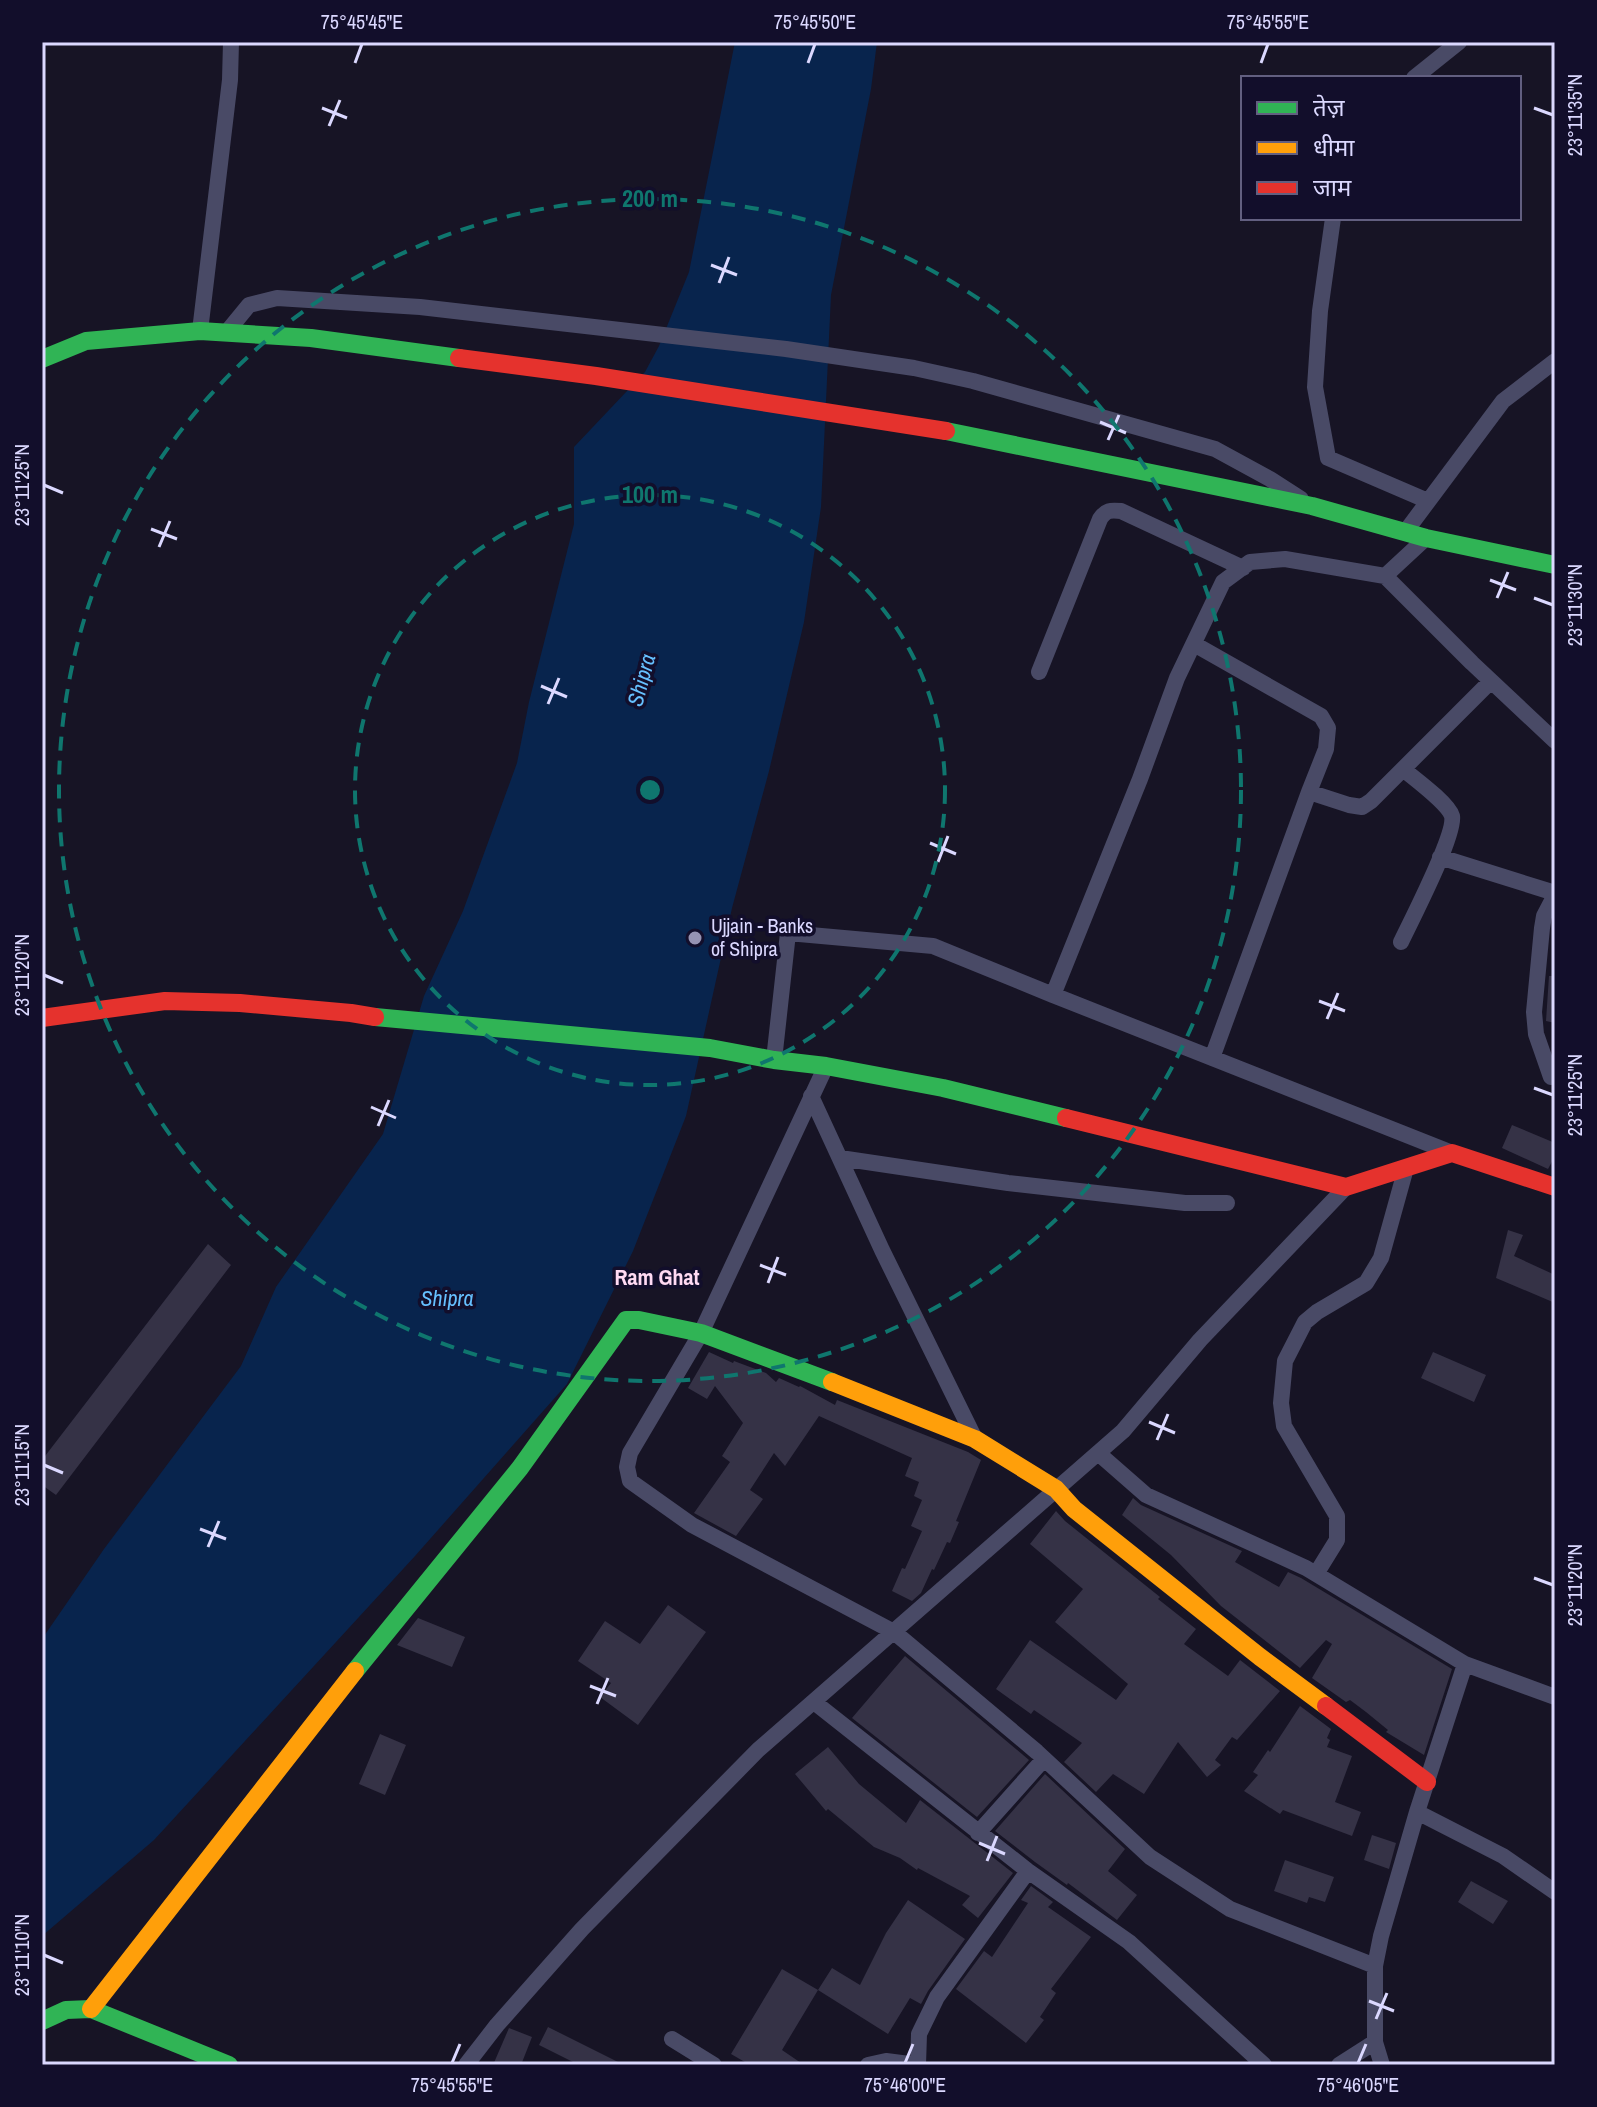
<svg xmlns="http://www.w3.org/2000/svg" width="1597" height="2107" font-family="'Archivo Narrow','Noto Sans Devanagari',sans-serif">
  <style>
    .water { fill: #08244d }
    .building { fill: #353246 }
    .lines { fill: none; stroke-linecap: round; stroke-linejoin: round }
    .street { stroke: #494a66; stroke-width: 16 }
    .fast { stroke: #30b455; stroke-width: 18 }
    .slow { stroke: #ff9f0a; stroke-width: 18 }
    .jam { stroke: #e5322d; stroke-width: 18 }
    .ticks { fill: none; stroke: #dbd8ff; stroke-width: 3 }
    .ring { fill: none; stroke: #0f766e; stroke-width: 4; stroke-dasharray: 14 10 }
    .poi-dot { fill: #9693b3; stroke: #120e2b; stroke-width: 3 }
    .labels { text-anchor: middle; stroke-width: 7; stroke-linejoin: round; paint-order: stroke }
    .poi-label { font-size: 20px; fill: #dbd8ff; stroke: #120e2b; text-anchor: start }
    .water-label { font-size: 22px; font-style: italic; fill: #66c0ff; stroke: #120e2b }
    .neighbourhood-label { font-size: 22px; font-weight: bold; fill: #ffdaf3; stroke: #120e2b }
    .centre { fill: #0f766e; stroke: #120e2b; stroke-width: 4 }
    .ring-label { font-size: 24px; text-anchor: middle; font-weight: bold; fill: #0f766e; stroke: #120e2b; stroke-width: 7; stroke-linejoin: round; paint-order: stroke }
    .neatline { fill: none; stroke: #dbd8ff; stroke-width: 3 }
    .ticks-label { font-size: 20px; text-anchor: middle; fill: #dbd8ff }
  </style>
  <rect width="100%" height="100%" fill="#171425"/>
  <!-- water -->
  <path class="water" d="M735 42H877L871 89 831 295 821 507 804 622 769 771 732 908 686 1116 633 1251 567 1384 415 1556 154 1840 42 1936V1639L104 1549 241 1366 276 1287 383 1134 424 996 463 911 517 763 529 702 574 524V447L645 372 659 346 689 272Z"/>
  <!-- building -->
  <path class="building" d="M1549 976H1555V1023L1546 1021Z
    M1512 1125 1555 1143V1156L1548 1169 1502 1148Z
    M1508 1230 1523 1235 1514 1256 1555 1275V1303L1496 1278Z
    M208 1244 231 1265 56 1495 42 1485V1460Z
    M709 1352 733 1363 734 1361 766 1373 776 1382 779 1378 799 1387 800 1386 802 1387 835 1405 837 1400 968 1452 981 1460 956 1521 959 1522 950 1543 947 1542 934 1570 932 1569 921 1593 912 1601 892 1591 902 1568 905 1569 922 1531 911 1526 922 1500 914 1496 919 1482 905 1476 912 1458 819 1416 785 1466 774 1453 750 1490 763 1499 736 1536 694 1513 730 1462 722 1456 743 1423 715 1386 707 1399 688 1388Z
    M1433 1352 1486 1375 1474 1402 1421 1378Z
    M1133 1498 1141 1505 1242 1551 1235 1562 1279 1587 1288 1572 1301 1578 1452 1669 1424 1755 1386 1732 1388 1730 1366 1712 1350 1700 1346 1702 1312 1678 1332 1644 1326 1640 1300 1668 1221 1606 1171 1555 1122 1515Z
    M1056 1511 1065 1521 1160 1597 1158 1599 1196 1629 1184 1644 1228 1676 1240 1660 1280 1691 1237 1740 1232 1737 1215 1760 1221 1765 1207 1777 1178 1742 1144 1794 1113 1774 1096 1792 1064 1762 1082 1743 1034 1710 1031 1714 996 1689 1030 1640 1116 1700 1128 1684 1055 1622 1083 1589 1030 1544Z
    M668 1605 706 1632 638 1725 600 1697 611 1683 578 1661 605 1621 640 1644Z
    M418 1618 465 1637 452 1667 397 1645Z
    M905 1656 1029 1760 977 1817 852 1718Z
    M1300 1706 1331 1729 1327 1738 1330 1740 1327 1747 1352 1756 1335 1802 1361 1812 1352 1836 1283 1810 1280 1814 1244 1791 1258 1775 1253 1772 1268 1750 1270 1752Z
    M380 1734 406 1745 385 1795 359 1784Z
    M828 1747 859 1784 906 1823 920 1800 1013 1873 978 1918 962 1905 970 1896 918 1868 917 1870 900 1858 874 1847 828 1809 826 1811 795 1774Z
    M1045 1774 1125 1849 1108 1871 1137 1895 1117 1920 1068 1883 1067 1885 1035 1862 995 1831Z
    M1372 1835 1396 1843 1389 1869 1364 1860Z
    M1285 1860 1334 1877 1325 1902 1309 1897 1307 1903 1274 1891Z
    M1471 1881 1508 1901 1493 1924 1458 1902Z
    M1031 1886 1053 1902 1048 1907 1091 1937 1051 1989 1056 1993 1040 2017 1044 2020 1026 2043 956 1989 984 1951 992 1957 1028 1903 1021 1900Z
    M908 1900 965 1939 928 1991 921 2004 910 1998 888 2034 818 1990 832 1968 860 1985 886 1933Z
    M782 1969 818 1990 782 2050 804 2065H750L731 2054Z
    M548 2027 624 2065H579L539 2045Z
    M509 2028 532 2037 521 2065H493Z"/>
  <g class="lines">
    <!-- street -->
    <path class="street" d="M1414 78 1459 42
      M1333 218 1320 311 1315 387 1328 458 1428 501
      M200 331 230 80 231 42
      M226 333 249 305 277 298 420 307 786 349 914 368 973 381 1215 449 1270 479 1301 499
      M1406 531 1503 401 1555 361
      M1426 538 1385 576 1472 663 1555 741
      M1385 576 1285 559 1250 562 1223 582 1177 678 1140 779 1053 995 1452 1153
      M1194 644 1321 716 1328 728 1326 749 1309 792 1212 1058
      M1039 672 1100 519C1106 510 1110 510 1121 511L1243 568
      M1309 792 1349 805 1362 807 1371 801 1491 681
      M1440 857 1555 893
      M1401 942C1411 921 1456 834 1452 816 1448 803 1415 779 1403 769
      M774 1060 788 933 933 946 1053 995
      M826 1066 701 1333 630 1453 627 1467 630 1481 692 1525 894 1632 1037 1752 1150 1857 1230 1909 1375 1966
      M1551 1077 1536 1034 1534 1012 1542 928 1544 916 1555 895
      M811 1096 882 1250 975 1439
      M840 1158 1008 1183 1185 1203H1227
      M1098 1453 1146 1495 1306 1568 1465 1664
      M1316 1574 1337 1540V1516L1284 1426 1281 1403 1285 1361 1305 1322 1317 1312 1366 1283 1381 1258 1406 1168
      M814 1702 1028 1871 1129 1942 1264 2065
      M1417 1812 1503 1856 1555 1892
      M978 1833 1044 1759
      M672 2039 714 2065
      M1375 2042 1382 2065
      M466 2065 497 2025 582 1929 758 1750 1123 1431 1200 1340 1346 1187
      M868 2065 886 2061 917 2065
      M918 2065 919 2034 937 1997 1028 1871
      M1339 2065 1375 2042V1966L1381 1936 1417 1812 1465 1664 1555 1697"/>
    <!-- fast -->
    <path class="fast" d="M42 359 86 341 200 331 311 338 459 358
      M946 431 1312 506 1426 538 1555 565
      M375 1017 710 1048 774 1060 826 1066 943 1088 1066 1118
      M355 1671 520 1468 626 1320H639L701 1333 832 1382
      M42 2021 66 2010 91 2009 229 2065"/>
    <!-- slow -->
    <path class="slow" d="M832 1382 975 1439 1056 1489 1074 1509 1260 1657 1326 1706
      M91 2009 355 1671"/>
    <!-- jam -->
    <path class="jam" d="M459 358 596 376 946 431
      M42 1018 165 1001 240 1003 351 1013 375 1017
      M1066 1118 1346 1187 1452 1153 1555 1187
      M1326 1706 1427 1782"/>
  </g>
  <!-- ticks -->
  <path class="ticks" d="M355 63 362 44M808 63 815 44M1261 63 1268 44M322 108 347 118M1534 108 1553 115M329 126 340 100M711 265 737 275M719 283 729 257M1100 422 1126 433M1108 440 1119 415M44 485 63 493M151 529 177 539M159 547 170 521M1490 580 1516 590M1497 598 1508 572M1534 598 1553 605M541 686 567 697M548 704 559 678M930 843 956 854M938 862 948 836M44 975 63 983M1319 1001 1345 1011M1327 1019 1338 993M1534 1088 1553 1095M371 1107 396 1118M378 1126 389 1100M760 1265 786 1275M768 1283 778 1257M1149 1422 1175 1433M1157 1440 1168 1414M44 1465 63 1473M200 1529 226 1539M208 1547 219 1521M1534 1578 1553 1585M590 1686 616 1696M597 1704 608 1678M979 1843 1005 1854M987 1861 997 1836M44 1955 63 1963M1369 2001 1394 2011M1376 2019 1387 1993M452 2063 460 2044M905 2063 913 2044M1358 2063 1366 2044"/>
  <!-- distance rings -->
  <g class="ring">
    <circle cx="650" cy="790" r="295"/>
    <circle cx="650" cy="790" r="591"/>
  </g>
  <!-- markers -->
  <circle class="poi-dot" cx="695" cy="938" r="8"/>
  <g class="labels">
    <!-- poi labels -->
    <g class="poi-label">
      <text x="711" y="933">Ujjain - Banks<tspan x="711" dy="23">of Shipra</tspan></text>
    </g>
    <!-- water labels -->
    <g class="water-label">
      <text transform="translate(641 680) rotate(-75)" y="8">Shipra</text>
      <text x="447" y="1306">Shipra</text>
    </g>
    <!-- neighbourhood labels -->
    <g class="neighbourhood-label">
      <text x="657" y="1285">Ram Ghat</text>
    </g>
  </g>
  <circle cx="650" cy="790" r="12" class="centre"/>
  <g class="ring-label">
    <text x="650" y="207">200 m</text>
    <text x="650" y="503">100 m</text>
  </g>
  <!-- border -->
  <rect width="1597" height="2107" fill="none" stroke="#120e2b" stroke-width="88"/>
  <!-- legend -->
  <rect x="1241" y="76" width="280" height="144" fill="#120e2b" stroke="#625f80" stroke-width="2"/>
  <rect x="1257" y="102" width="40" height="12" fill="#30b455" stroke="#625f80" stroke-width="2"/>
  <text x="1313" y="116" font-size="24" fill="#dbd8ff">तेज़</text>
  <rect x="1257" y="142" width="40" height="12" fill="#ff9f0a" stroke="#625f80" stroke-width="2"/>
  <text x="1313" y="156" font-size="24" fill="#dbd8ff">धीमा</text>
  <rect x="1257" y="182" width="40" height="12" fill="#e5322d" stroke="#625f80" stroke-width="2"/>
  <text x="1313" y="196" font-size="24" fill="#dbd8ff">जाम</text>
  <rect x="44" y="44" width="1509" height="2019" class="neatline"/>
  <g class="ticks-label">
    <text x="362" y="29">75°45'45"E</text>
    <text x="815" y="29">75°45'50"E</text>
    <text x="1268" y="29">75°45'55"E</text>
    <text transform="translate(1575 115) rotate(-90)" y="7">23°11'35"N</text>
    <text transform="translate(22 485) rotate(-90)" y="7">23°11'25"N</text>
    <text transform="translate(1575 605) rotate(-90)" y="7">23°11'30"N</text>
    <text transform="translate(22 975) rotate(-90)" y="7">23°11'20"N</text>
    <text transform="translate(1575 1095) rotate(-90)" y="7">23°11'25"N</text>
    <text transform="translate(22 1465) rotate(-90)" y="7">23°11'15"N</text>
    <text transform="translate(1575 1585) rotate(-90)" y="7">23°11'20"N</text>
    <text transform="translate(22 1955) rotate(-90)" y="7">23°11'10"N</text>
    <text x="452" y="2092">75°45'55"E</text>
    <text x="905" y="2092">75°46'00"E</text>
    <text x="1358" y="2092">75°46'05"E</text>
  </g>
</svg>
